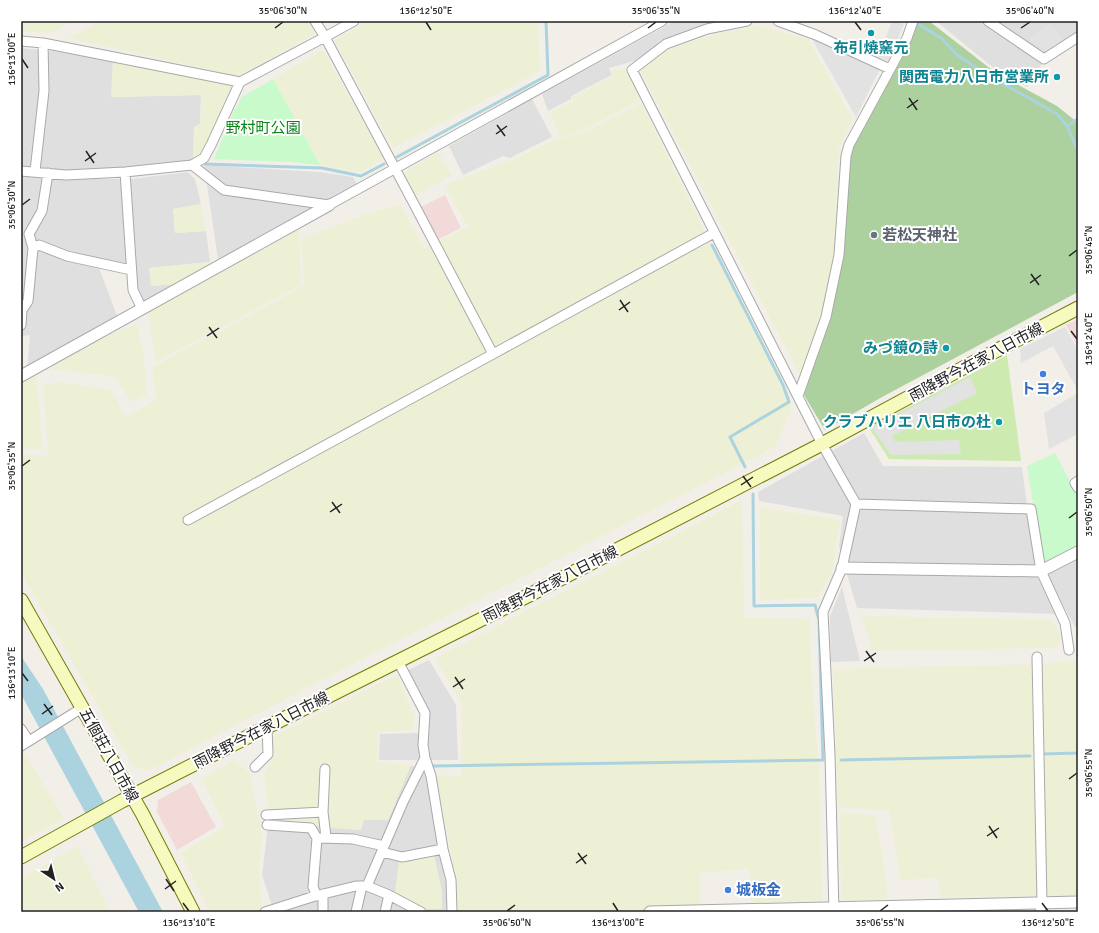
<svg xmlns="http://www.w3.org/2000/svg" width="1099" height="933" font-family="Signika,'Noto Sans JP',sans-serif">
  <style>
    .residential { fill: #e0dfdf }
    .commercial { fill: #f2dad9 }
    .farmland { fill: #eef0d5 }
    .grass { fill: #cdebb0 }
    .forest { fill: #add19e }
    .park { fill: #c8facc }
    .parking { fill: #e2e2e2 }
    .water { fill: #aad3df }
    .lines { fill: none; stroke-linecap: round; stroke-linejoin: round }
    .stream { stroke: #aad3df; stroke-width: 3 }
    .minor-casing { stroke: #a9a9a9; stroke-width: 11 }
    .tertiary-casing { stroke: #a9a9a9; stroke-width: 13 }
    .secondary-casing { stroke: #707d05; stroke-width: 15 }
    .minor { stroke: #fff; stroke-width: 9 }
    .tertiary { stroke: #fff; stroke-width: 11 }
    .secondary { stroke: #f7fabf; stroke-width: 13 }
    .ticks { fill: none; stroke: #222; stroke-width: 1.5 }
    .culture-dot { fill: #0f9aa8; stroke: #fff; stroke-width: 1.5 }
    .worship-dot { fill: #6b7280; stroke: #fff; stroke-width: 1.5 }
    .shop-dot { fill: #3f7fe0; stroke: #fff; stroke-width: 1.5 }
    .labels { text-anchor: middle; stroke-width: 4; stroke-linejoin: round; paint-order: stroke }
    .culture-label { font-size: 15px; font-weight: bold; fill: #0d838f; stroke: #fff; text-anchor: end }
    .park-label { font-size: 15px; fill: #0c8416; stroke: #fff }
    .worship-label { font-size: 15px; font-weight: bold; fill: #5b616d; stroke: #fff; text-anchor: start }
    .street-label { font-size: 15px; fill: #222; stroke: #fff }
    .shop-label { font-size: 15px; font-weight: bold; fill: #366cbe; stroke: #fff }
    .neatline { fill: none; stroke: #222; stroke-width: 1.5 }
    .ticks-label { font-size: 10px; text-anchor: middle; fill: #222 }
  </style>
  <rect width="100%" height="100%" fill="#f2efe9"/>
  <!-- residential -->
  <path class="residential" d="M675 21H717L667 41 634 61 609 68 612 75 571 96V99L548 111 542 94Z
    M936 21H1078V40L1042 64 1027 87 996 70Z
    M21 48 54 51 113 61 112 97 201 95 200 124 194 127 193 161 66 173 21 168Z
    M532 99 552 137 510 158 503 156 463 175 449 146Z
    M204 165 318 172 353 177 357 184 219 266Z
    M188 172 195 179 201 204 173 209 175 233 206 231 210 262 149 268 179 284 142 304 136 291 134 267 100 258 99 268 118 318 27 369 30 335 21 336V176L51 179H132Z
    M864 433 883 466 1022 467 1036 574 1056 614 857 608 839 547 843 516 759 501 758 492Z
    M1078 557V626L1075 627 1046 573Z
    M842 587 860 661 831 662 830 616Z
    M429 660 456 705 458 760H379L380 734 420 733 421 715 404 672Z
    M411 765 426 775 447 892V912H274L262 875 269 818 330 828 364 820H388Z"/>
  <!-- commercial -->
  <path class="commercial" d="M445 195 461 228 437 240 421 207Z
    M1078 319V347L1066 325Z
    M191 782 216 827 177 850 157 812 158 800Z"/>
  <!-- farmland -->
  <path class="farmland" d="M21 21H72L51 33 21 32Z
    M100 21H308L315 34 238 76 68 38Z
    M369 21H538L540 71 393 148 334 40Z
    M757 26 808 39 853 120 839 148 834 255 822 316 801 377 641 71 668 50 711 35Z
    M323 50 384 158 361 172 320 165 273 79Z
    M113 61 232 82V86L206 152 193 161 194 127 200 124 201 95 111 97Z
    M625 69 641 100 577 133 560 137 550 112 573 101 572 97 614 76 611 70Z
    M641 103 792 408 775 447 262 711 149 771 133 766 21 573V454L48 456 43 385 58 382 111 390 126 417 156 400 153 367 304 286 301 239 364 215 400 204 424 248 468 227 445 185 511 160 554 140 585 132Z
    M438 152 452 175 415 196 404 176 406 171Z
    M201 204 206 231 175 233 173 209Z
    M299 230 301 285 156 362 148 313 242 260Z
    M210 262 211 266 179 284 151 286 149 268Z
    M137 324 143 350 147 394 131 402 115 377 105 375 53 370 51 367 101 338Z
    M36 375 43 450 21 448V383Z
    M742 500 744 618 810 619 811 666 819 773 822 901 751 903 749 869 700 873 701 912H456V880L436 775 461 776 462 704 435 658Z
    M760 507 840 520 832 573 817 598 760 600Z
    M862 616 1051 620 1061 635 1059 646 1049 648 872 651Z
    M1078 659V896L941 897 938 878 901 880 889 810 838 807 833 669 1044 664Z
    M397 675 414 716 413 730 378 732 377 762 411 765 388 820H364L361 830 330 828 269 818 264 774 272 759V737Z
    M25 753 64 819 21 842V755Z
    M234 760 250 773 262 837 259 871 262 909 256 912H210L181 853 225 826 201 779Z
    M840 812 875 816 883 859 888 900H841Z
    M77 846 110 912H21V878Z
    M434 855 442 891V909H422L395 892 399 862Z"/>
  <!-- grass -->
  <path class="grass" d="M1007 355 1021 461 889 459 869 428Z"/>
  <!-- forest -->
  <path class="forest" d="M917 21H929L996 73 1057 106 1077 122 1078 126V292L882 397 825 430 804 395 830 317 850 157 853 147 902 58Z"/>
  <!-- park -->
  <path class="park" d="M273 79 320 165 291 162 214 159 232 115 242 97Z
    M1055 453 1078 496V549L1043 567 1027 466Z"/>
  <!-- parking -->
  <path class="parking" d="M892 21H897L904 24 889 61 878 57Z
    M1051 23 1064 42 1047 52 1028 39Z
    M812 39 880 69 856 117Z
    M1065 327 1078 350V391L1053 346 1021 363 1020 349Z
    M970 377 977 393 892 436 895 442 959 440 961 454 891 455 872 428Z
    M1078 393V434L1049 449 1044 413Z"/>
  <!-- water -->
  <path class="water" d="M21 656 43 689 163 912H139L21 694Z"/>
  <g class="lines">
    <!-- stream -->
    <path class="stream" d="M918 24 941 38 957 55 986 74 1057 114 1067 126 1078 151
      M1067 126 1078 119
      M397 157 548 75 546 21
      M205 164 322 168 361 176 384 164
      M1078 193V199
      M712 245 783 385 789 402 730 437 745 467
      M1043 754 1078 753
      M841 760 1030 756
      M433 766 823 760 819 620 815 605 754 606 753 494"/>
    <!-- minor casing -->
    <g class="minor-casing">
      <path id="minor" d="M354 21 325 37 414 204 493 354 714 233
        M747 21 707 29 666 44 632 70 822 444 856 504 842 568 823 612 830 755 834 912
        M778 21 816 35 890 69
        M988 21 1044 59 1078 37
        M21 41 43 43 240 82
        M192 165 224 190 329 205 662 21
        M21 171 66 175 125 172 192 165 204 158 211 145 240 82 325 37 315 21
        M35 171 44 91 43 43
        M125 172 133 290 142 309
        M33 248 39 245 67 256 131 270
        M21 325 22 310 28 301 33 248 29 234 42 211 48 173
        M798 396 826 317 839 255 846 156 849 145 907 38 913 21
        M1078 481 1075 483 1078 488
        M856 504 1031 509 1041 571 1065 623 1069 650
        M188 520 493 354
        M1037 657 1042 903 1040 912
        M398 661 425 713 423 745 425 758 431 776 443 849 451 880 452 912
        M21 729 29 741
        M21 746 82 708
        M255 767 268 754 267 727
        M325 769 323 812 326 837
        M266 815 323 812
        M267 825 311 828 317 838 313 887 317 896
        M321 838 353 839 384 846
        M382 852 402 857 443 849
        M367 886 403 802 425 758
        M323 894V912
        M265 912 315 896 356 886H367L389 895 421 912
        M356 912 362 886
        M385 912 389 895"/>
    </g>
    <!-- tertiary casing -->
    <g class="tertiary-casing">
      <path id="tertiary" d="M21 376 329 205
        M842 568 1041 571 1078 552
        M650 912 1078 902"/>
    </g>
    <!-- secondary casing -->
    <g class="secondary-casing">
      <path id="secondary" d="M21 600 143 815 193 912
        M21 857 122 801 267 727 508 606 822 444 963 368 1078 308"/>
    </g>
    <!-- minor -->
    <use href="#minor" class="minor"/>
    <!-- tertiary -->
    <use href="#tertiary" class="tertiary"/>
    <!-- secondary -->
    <use href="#secondary" class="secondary"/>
  </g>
  <!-- ticks -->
  <path class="ticks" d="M426 22 431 30M855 22 861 30M275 28 283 22M648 28 656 22M1021 28 1030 22M22 59 28 68M909 98 917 110M907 108 918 100M497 125 505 136M496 134 507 126M86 151 94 163M85 161 96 153M22 205 30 199M1069 256 1077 250M1031 274 1039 285M1030 283 1041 275M620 300 628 312M619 310 630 302M209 327 217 338M1071 331 1077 339M207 336 219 328M22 466 30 460M743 476 751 487M741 485 753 477M332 502 340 513M330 512 342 504M1069 518 1077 512M866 651 874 662M864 661 876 653M22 673 28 681M455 677 463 689M453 687 465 679M44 704 52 715M42 714 53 706M1069 779 1077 773M989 826 997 838M987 836 999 828M578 853 586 864M576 863 587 855M166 879 174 891M165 889 176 881M183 903 189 911M613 903 618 911M1042 903 1048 911M507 911 515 905M880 911 888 905"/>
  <!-- markers -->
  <g class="culture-dot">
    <circle cx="871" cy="33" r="4"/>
    <circle cx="1057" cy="77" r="4"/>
    <circle cx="946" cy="348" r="4"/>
    <circle cx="999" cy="422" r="4"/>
  </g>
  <circle class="worship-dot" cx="874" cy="235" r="4"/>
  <g class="shop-dot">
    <circle cx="1043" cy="374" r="4"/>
    <circle cx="728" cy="890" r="4"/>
  </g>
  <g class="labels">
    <!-- culture labels -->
    <g class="culture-label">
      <text x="871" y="53" text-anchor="middle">布引焼窯元</text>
      <text x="1049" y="82">関西電力八日市営業所</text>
      <text x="938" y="353">みづ鏡の詩</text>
      <text x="991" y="427">クラブハリエ 八日市の杜</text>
    </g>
    <!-- park labels -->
    <g class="park-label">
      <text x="263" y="133">野村町公園</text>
    </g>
    <!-- worship labels -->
    <g class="worship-label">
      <text x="882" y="240">若松天神社</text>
    </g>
    <!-- street labels -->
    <g class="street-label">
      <text transform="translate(976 362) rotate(-28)" y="5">雨降野今在家八日市線</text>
      <text transform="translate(550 584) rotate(-27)" y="5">雨降野今在家八日市線</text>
      <text transform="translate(261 730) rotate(-27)" y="5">雨降野今在家八日市線</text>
      <text transform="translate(109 755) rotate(61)" y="5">五個荘八日市線</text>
    </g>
    <!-- shop labels -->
    <g class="shop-label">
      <text x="1043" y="394">トヨタ</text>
      <text x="736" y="895" text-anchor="start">城板金</text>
    </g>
  </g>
  <!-- border -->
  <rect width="1099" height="933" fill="none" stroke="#ffffff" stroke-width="44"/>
  <!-- north arrow -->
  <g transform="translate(54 879) rotate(145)" stroke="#ffffff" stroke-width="3" paint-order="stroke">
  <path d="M0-3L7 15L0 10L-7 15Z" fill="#222222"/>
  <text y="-6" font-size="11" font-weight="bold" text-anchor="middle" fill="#222222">N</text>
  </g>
  <rect x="22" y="22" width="1055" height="889" class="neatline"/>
  <g class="ticks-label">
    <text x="283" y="14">35°06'30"N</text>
    <text x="426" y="14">136°12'50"E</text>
    <text x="656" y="14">35°06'35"N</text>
    <text x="855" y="14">136°12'40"E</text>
    <text x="1030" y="14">35°06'40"N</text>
    <text transform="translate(11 59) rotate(-90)" y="4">136°13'00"E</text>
    <text transform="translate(11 205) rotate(-90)" y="4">35°06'30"N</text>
    <text transform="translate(1088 250) rotate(-90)" y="4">35°06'45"N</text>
    <text transform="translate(1088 339) rotate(-90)" y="4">136°12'40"E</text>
    <text transform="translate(11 466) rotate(-90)" y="4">35°06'35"N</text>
    <text transform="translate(1088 512) rotate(-90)" y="4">35°06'50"N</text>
    <text transform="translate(11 673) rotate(-90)" y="4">136°13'10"E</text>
    <text transform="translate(1088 773) rotate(-90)" y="4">35°06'55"N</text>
    <text x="189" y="926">136°13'10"E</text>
    <text x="507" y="926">35°06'50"N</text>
    <text x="618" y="926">136°13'00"E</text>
    <text x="880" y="926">35°06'55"N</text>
    <text x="1048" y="926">136°12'50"E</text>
  </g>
</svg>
